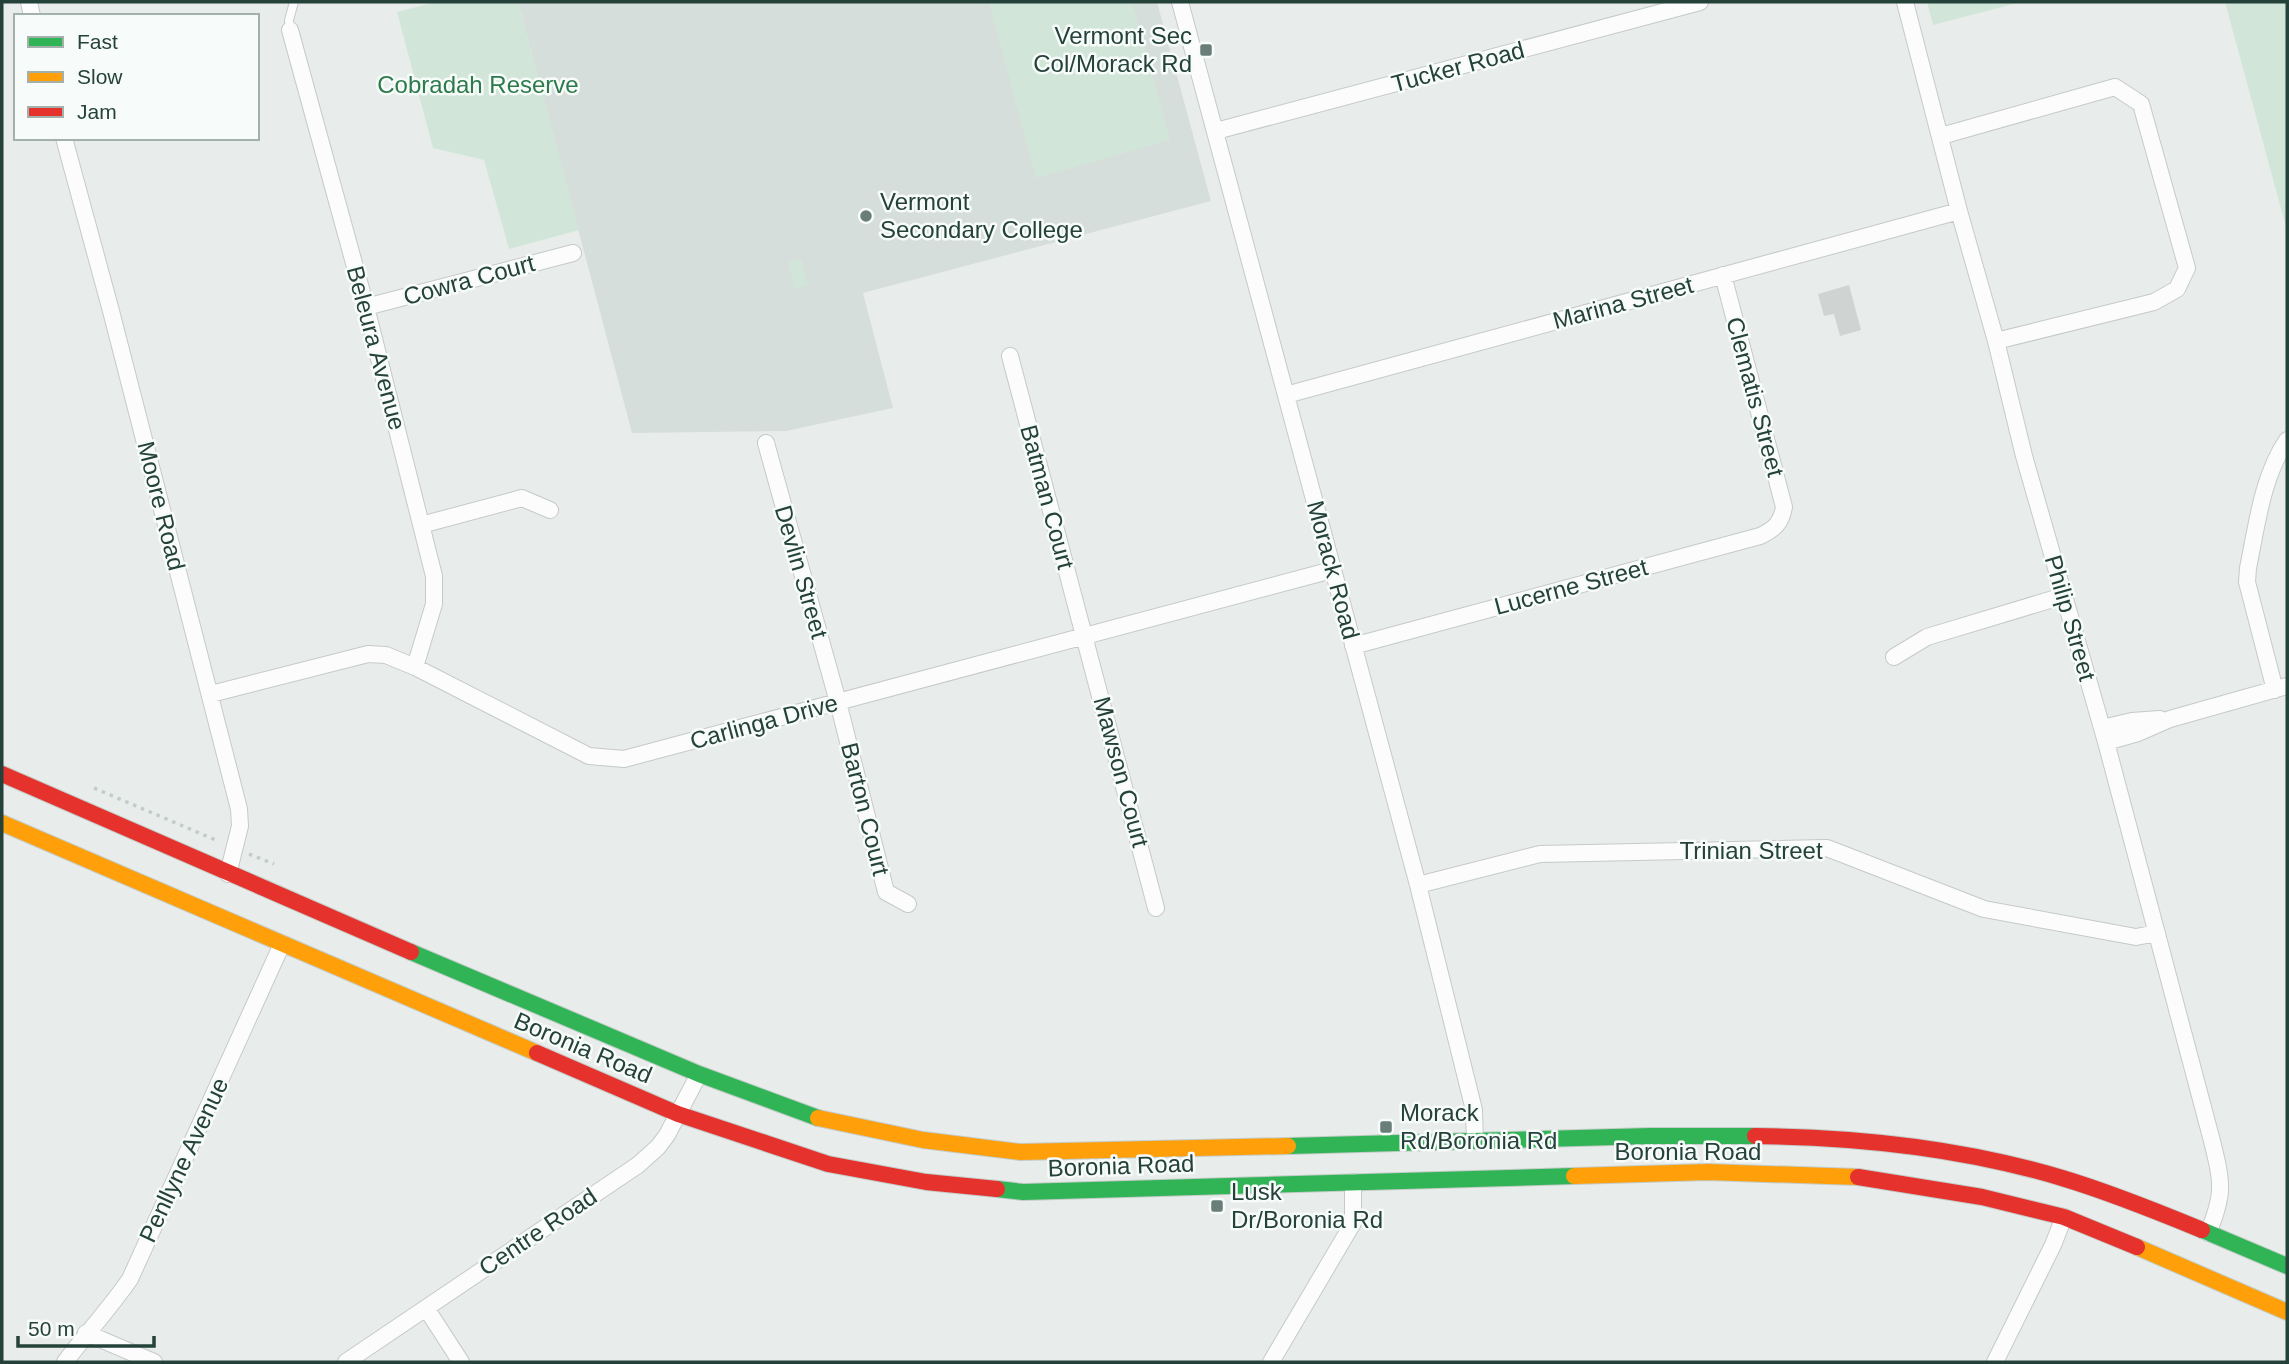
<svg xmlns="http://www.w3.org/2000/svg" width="2289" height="1364" font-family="Helvetica,sans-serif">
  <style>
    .built { fill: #d6dedb }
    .green { fill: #d1e6d8 }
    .building { fill: #cfd4d2 }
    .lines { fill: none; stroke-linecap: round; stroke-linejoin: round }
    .lane-casing { stroke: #c5cac8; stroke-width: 10 }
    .street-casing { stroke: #c5cac8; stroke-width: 18 }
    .fast-casing { stroke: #c3ccc9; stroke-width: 18 }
    .slow-casing { stroke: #c3ccc9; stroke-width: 18 }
    .jam-casing { stroke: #c3ccc9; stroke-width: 18 }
    .path { stroke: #c3ccca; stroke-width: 3.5; stroke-dasharray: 3.5 5; stroke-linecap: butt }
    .lane { stroke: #fcfcfc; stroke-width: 8 }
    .street { stroke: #fcfcfc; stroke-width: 16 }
    .fast { stroke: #30b455; stroke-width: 16 }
    .slow { stroke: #ff9f0a; stroke-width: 16 }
    .jam { stroke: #e5322d; stroke-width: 16 }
    .poi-dot { fill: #697e78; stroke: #f7fbf9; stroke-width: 2.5 }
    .labels { text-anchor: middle; stroke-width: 5; stroke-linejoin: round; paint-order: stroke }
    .poi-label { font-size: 24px; fill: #24423a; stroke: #f7fbf9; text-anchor: start }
    .street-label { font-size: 24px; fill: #24423a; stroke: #f7fbf9 }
    .park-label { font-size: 24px; fill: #2d7a4b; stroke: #f7fbf9 }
  </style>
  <rect width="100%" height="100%" fill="#e8edeb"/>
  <!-- built -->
  <path class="built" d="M518 2H1157L1211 201 863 293 893 408 786 431 632 433Z"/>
  <!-- green -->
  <path class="green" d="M436 2H518L579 230 509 249 484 160 433 148 397 12Z
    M989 2H1132L1170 140 1036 178Z
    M1927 2H2021L1933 25Z
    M2225 2H2287V231Z
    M801 259 808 285 795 289 788 262Z"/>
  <!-- building -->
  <path class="building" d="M1849 285 1861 330 1840 336 1834 314 1824 316 1818 294Z"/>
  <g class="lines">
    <!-- lane casing -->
    <g class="lane-casing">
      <path id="lane" d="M290 30 289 20 294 2"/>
    </g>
    <!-- street casing -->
    <g class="street-casing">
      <path id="street" d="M29 2 32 16
        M1180 2 1418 885 1474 1110 1475 1141
        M1905 2 1959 211 1996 341 2024 456 2106 742 2212 1141C2222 1182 2225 1193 2208 1233
        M290 30 366 307 434 576V604L415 667
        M1216 131 1700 2
        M1941 136 2115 87 2141 104 2187 268 2177 289 2154 302 1996 341
        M64 138 111 311 239 809 240 826 228 874
        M366 307 573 253
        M1010 356 1156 908
        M1286 395 1959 211
        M766 443 838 702 886 892 908 904
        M421 525 522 498 550 510
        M1353 646 1760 536C1775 529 1781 523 1784 507L1723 275
        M1894 657 1927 637 2063 596
        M2275 690 2247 582 2248 568C2257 525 2262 477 2287 440
        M211 694 368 654 386 655 415 667 589 756 624 759 1332 570
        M2102 728 2132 721 2160 719
        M2106 742 2138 733 2170 719 2287 686
        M1418 885 1540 854 1827 848 1984 909 2136 937 2157 933
        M426 1308 461 1362
        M86 1333 154 1362
        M65 1362C86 1334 110 1308 130 1279L282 944
        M346 1362 638 1165 658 1147 667 1135 699 1074
        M1271 1362 1353 1223V1182
        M1995 1362 2053 1245 2064 1217"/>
    </g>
    <!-- fast casing -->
    <g class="fast-casing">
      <path id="fast" d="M411 952 699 1074 818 1118
        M1288 1146 1651 1136H1755
        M997 1189 1023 1192 1574 1176
        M2202 1230 2287 1266"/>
    </g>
    <!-- slow casing -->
    <g class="slow-casing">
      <path id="slow" d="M2 823 537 1053
        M818 1118 923 1140 1020 1152 1288 1146
        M1574 1176 1708 1172 1858 1177
        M2137 1247 2287 1312"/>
    </g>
    <!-- jam casing -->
    <g class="jam-casing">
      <path id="jam" d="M2 774 411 952
        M537 1053 678 1114 828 1164 926 1182 997 1189
        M1755 1136C1858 1137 1963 1148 2062 1178 2109 1192 2156 1211 2202 1230
        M1858 1177 1982 1197 2064 1217 2137 1247"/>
    </g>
    <!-- path -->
    <path class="path" d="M94 788 218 841
      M249 854 274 864"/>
    <!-- lane -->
    <use href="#lane" class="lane"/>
    <!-- street -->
    <use href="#street" class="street"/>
    <!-- fast -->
    <use href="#fast" class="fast"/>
    <!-- slow -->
    <use href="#slow" class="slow"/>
    <!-- jam -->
    <use href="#jam" class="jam"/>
  </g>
  <!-- markers -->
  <g class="poi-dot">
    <rect x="1199" y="43" width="14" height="14" rx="3.5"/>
    <circle cx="866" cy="216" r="7"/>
    <rect x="1379" y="1120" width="14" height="14" rx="3.5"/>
    <rect x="1210" y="1199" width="14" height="14" rx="3.5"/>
  </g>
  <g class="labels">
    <!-- poi labels -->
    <g class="poi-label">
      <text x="1192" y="44" text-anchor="end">Vermont Sec<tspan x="1192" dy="28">Col/Morack Rd</tspan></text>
      <text x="880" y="210">Vermont<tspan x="880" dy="28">Secondary College</tspan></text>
      <text x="1400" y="1121">Morack<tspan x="1400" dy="28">Rd/Boronia Rd</tspan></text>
      <text x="1231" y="1200">Lusk<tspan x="1231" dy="28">Dr/Boronia Rd</tspan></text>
    </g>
    <!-- street labels -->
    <g class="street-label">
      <text transform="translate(1458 67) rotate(-15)" y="8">Tucker Road</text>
      <text transform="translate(469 280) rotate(-15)" y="8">Cowra Court</text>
      <text transform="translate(1623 303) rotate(-15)" y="8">Marina Street</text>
      <text transform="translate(376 348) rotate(75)" y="8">Beleura Avenue</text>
      <text transform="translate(1755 397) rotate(75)" y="8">Clematis Street</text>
      <text transform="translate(1047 497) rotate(75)" y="8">Batman Court</text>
      <text transform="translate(161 506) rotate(76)" y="8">Moore Road</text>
      <text transform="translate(1333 570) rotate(75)" y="8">Morack Road</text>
      <text transform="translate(801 572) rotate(74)" y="8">Devlin Street</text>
      <text transform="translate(1571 587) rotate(-15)" y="8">Lucerne Street</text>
      <text transform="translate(2070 618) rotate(74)" y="8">Philip Street</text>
      <text transform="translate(764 722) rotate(-15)" y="8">Carlinga Drive</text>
      <text transform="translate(1121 772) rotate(75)" y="8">Mawson Court</text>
      <text transform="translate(865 809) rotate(76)" y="8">Barton Court</text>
      <text x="1751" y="859">Trinian Street</text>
      <text transform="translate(583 1048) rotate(23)" y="8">Boronia Road</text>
      <text x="1688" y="1160">Boronia Road</text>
      <text transform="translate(184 1160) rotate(-65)" y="8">Penllyne Avenue</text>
      <text transform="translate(1121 1166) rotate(-2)" y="8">Boronia Road</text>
      <text transform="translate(538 1232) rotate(-34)" y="8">Centre Road</text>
    </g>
    <!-- park labels -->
    <g class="park-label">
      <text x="478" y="93">Cobradah Reserve</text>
    </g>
  </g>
  <!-- border -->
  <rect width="2289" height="1364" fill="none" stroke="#24423a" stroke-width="7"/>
  <!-- legend -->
  <rect x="14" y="14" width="245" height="126" fill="#f7fbf9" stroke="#a3b1ad" stroke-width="2"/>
  <rect x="28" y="37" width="35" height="10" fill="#30b455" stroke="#a3b1ad" stroke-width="2"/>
  <text x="77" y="49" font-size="21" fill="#24423a">Fast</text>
  <rect x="28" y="72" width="35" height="10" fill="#ff9f0a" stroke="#a3b1ad" stroke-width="2"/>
  <text x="77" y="84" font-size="21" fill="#24423a">Slow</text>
  <rect x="28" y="107" width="35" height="10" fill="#e5322d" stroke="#a3b1ad" stroke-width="2"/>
  <text x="77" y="119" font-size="21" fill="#24423a">Jam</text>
  <!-- scale -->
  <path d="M18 1336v10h136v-10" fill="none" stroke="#24423a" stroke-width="3.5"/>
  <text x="28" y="1336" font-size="21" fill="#24423a" stroke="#f7fbf9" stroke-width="5" paint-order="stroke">50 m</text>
</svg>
